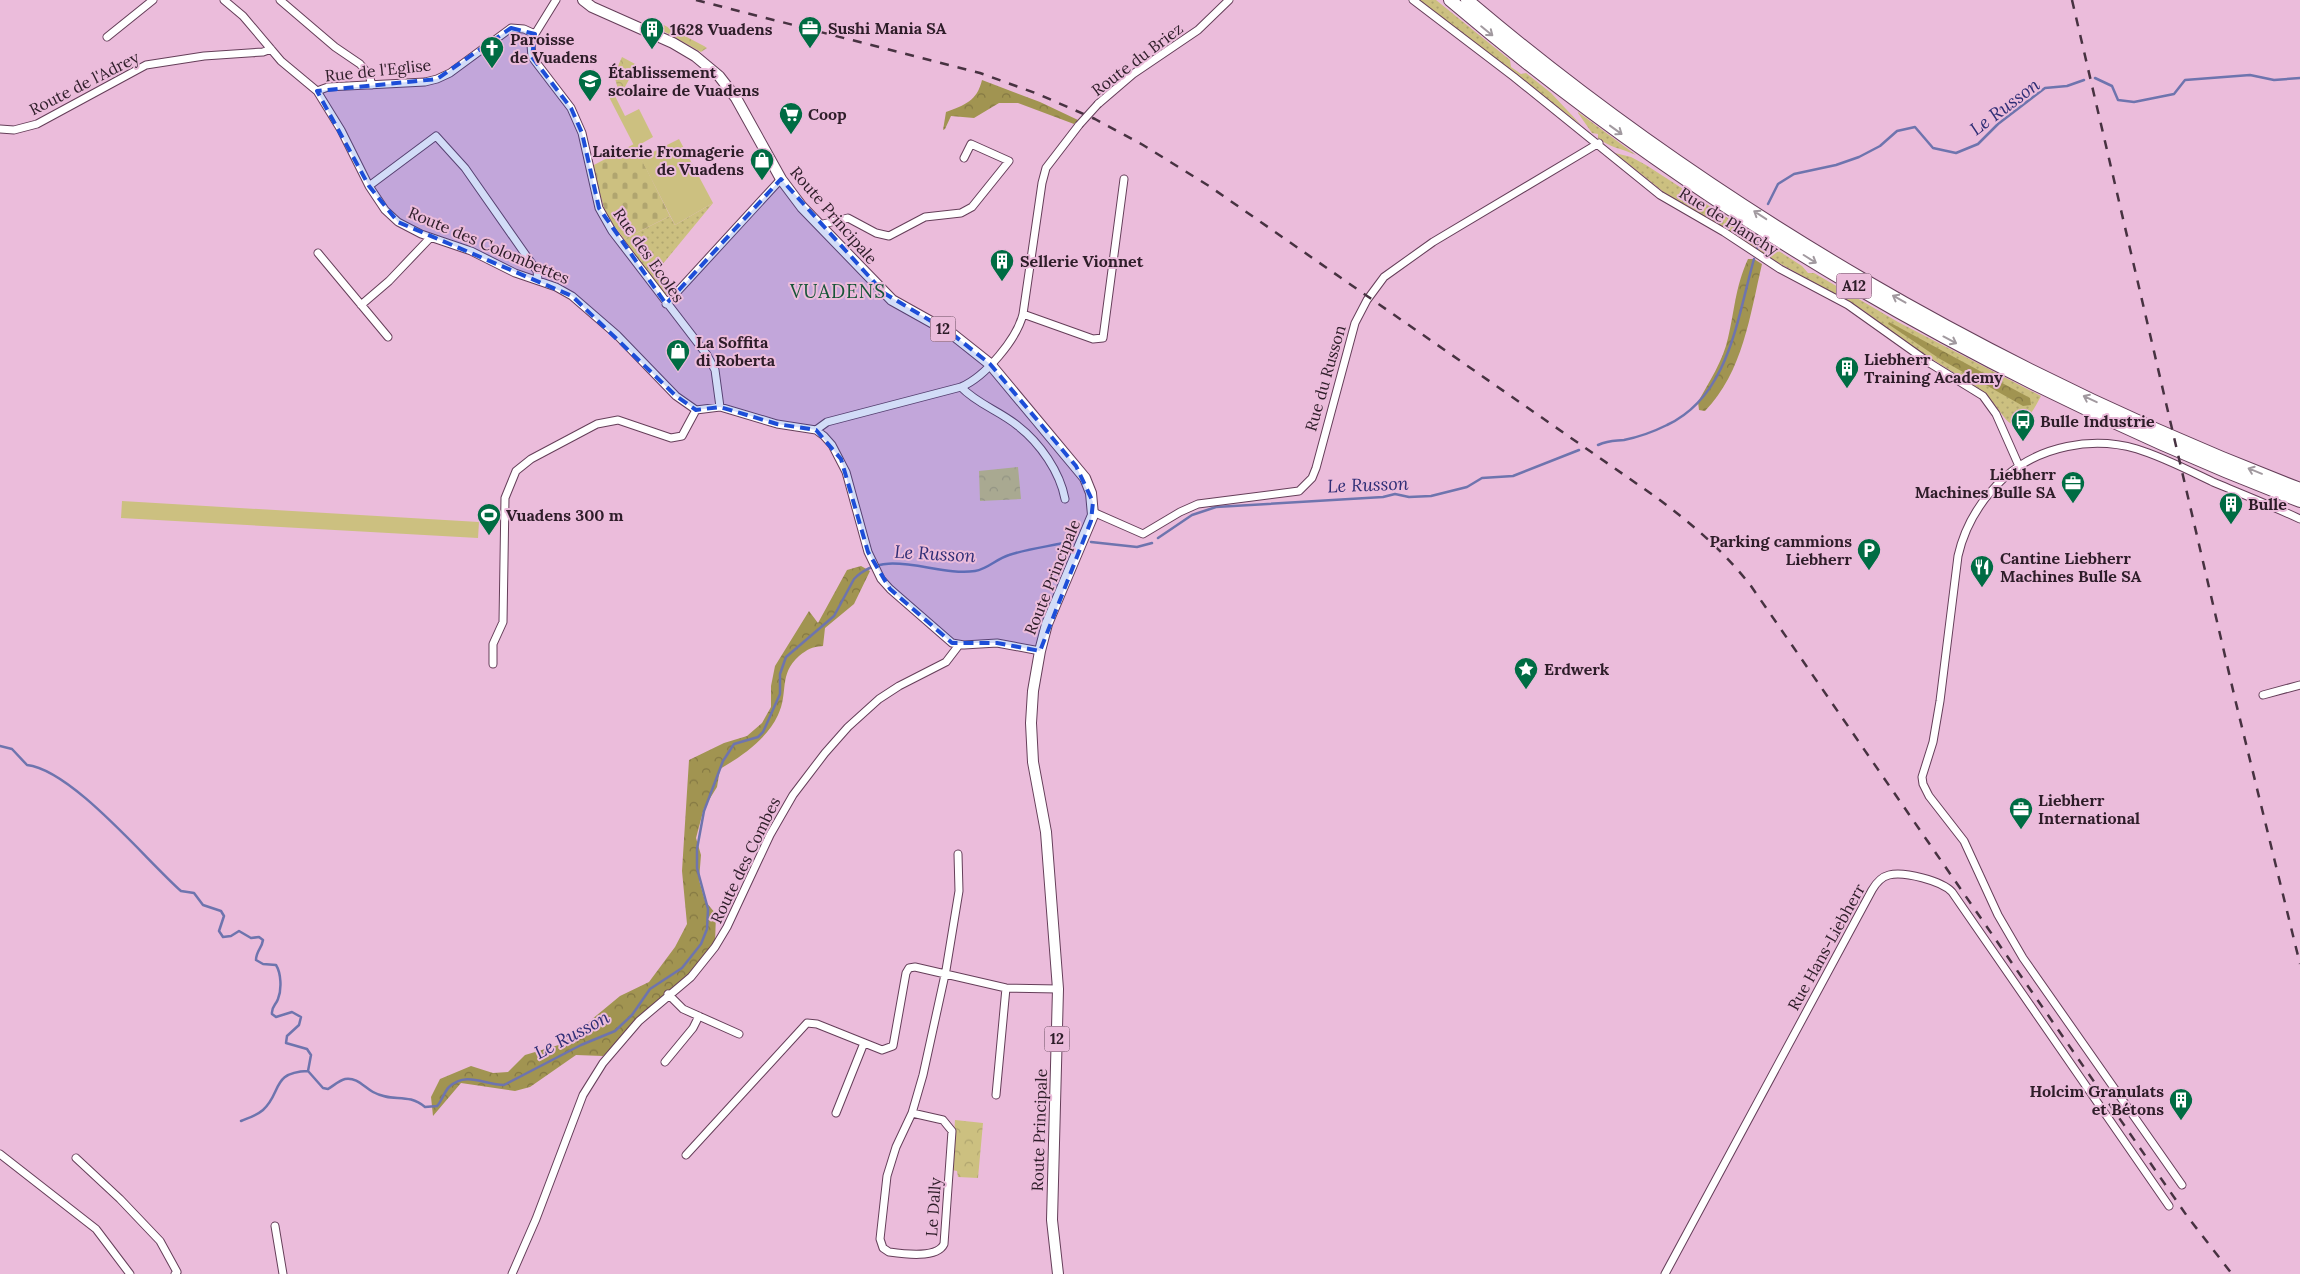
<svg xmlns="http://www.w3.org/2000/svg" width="2300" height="1274" font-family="Lora,serif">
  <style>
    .grass { fill: url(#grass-dots) }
    .forest { fill: url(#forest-crowns) }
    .cemetery { fill: url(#cemetery-stones) }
    .park { fill: url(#park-crowns) }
    .pitch { fill: #ccc080 }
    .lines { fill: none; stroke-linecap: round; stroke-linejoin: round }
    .stream { stroke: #6e74ae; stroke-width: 2.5 }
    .street-casing { stroke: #653e59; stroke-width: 9 }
    .primary-casing { stroke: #653e59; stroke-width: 12 }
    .highway-casing { stroke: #653e59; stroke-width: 14 }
    .street { stroke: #fff; stroke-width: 7 }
    .primary { stroke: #fff; stroke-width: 10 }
    .highway { stroke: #fff; stroke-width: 12 }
    .rail { stroke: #473241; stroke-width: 2.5; stroke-dasharray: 9 9; stroke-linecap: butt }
    .street-bridge-casing { stroke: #653e59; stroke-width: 9; stroke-linecap: butt }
    .street-bridge { stroke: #fff; stroke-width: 7 }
    .oneway { stroke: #a1999f }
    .marked { fill: #1d4ed8; fill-opacity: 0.2; stroke: #1d4ed8; stroke-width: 4; stroke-dasharray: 10 6; stroke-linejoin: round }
    .labels { text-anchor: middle; stroke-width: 4; stroke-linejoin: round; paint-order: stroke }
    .shield { fill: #ebbcdb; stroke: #674d5e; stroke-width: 1 }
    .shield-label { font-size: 15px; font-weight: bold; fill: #2e1d29 }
    .poi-label { font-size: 16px; font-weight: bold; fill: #2e1d29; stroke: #ebbcdb; text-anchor: start }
    .street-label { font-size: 16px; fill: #2e1d29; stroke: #ebbcdb }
    .water-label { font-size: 18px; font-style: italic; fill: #2e2d75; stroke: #ebbcdb }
    .quarter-label { font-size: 19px; letter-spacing: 1px; fill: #165537; stroke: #ebbcdb }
  </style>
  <defs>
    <pattern id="grass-dots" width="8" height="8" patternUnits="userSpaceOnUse" patternTransform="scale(1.25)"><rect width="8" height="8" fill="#ccc080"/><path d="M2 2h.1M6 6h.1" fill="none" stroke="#b0a56f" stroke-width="1.8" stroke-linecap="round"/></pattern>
    <pattern id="forest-crowns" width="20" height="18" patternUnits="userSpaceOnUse" patternTransform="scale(1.25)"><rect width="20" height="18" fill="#a19451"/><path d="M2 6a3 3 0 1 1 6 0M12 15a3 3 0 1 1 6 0" fill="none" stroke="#847843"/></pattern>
    <pattern id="cemetery-stones" width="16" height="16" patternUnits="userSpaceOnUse" patternTransform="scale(1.25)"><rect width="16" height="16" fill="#ccc080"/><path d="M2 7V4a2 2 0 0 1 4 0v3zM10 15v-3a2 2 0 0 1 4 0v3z" fill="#b0a56f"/></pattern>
    <pattern id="park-crowns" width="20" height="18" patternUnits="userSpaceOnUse" patternTransform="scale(1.25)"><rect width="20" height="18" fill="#ccc080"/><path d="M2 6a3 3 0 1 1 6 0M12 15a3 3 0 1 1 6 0" fill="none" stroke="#b0a56f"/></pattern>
  </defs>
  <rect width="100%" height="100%" fill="#ebbcdb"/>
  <!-- grass -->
  <path class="grass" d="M1419 0H1436L1510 60 1511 67 1521 74 1526 73 1551 93 1581 125Z
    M1578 113V112L1636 155C1623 149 1608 147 1598 138V134L1592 133Z
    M1615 153 1631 157 1646 165 1802 266 1808 273H1814L1898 322 2041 396C2010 456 2008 409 1978 388L1905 342 1863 310 1779 263 1666 194Z
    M713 203 657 271 675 291 666 298 624 239 670 216 675 225Z"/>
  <!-- forest -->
  <path class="forest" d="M982 80 1040 102 1078 120 1074 124 1018 103H999L974 118 951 116 945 129 943 130 946 112C965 105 977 101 982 80Z
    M1748 259H1754L1762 264C1750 315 1743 372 1705 411L1699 410 1698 402C1709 382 1723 361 1728 338 1735 309 1735 288 1748 259Z
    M1889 322 2030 398 2031 405 2023 406 1940 359 1888 324Z
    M861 566 870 571 854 604 825 628 823 646C811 647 808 649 799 656 778 675 789 692 778 715 767 739 742 756 720 769L717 787 704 808 696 838 701 855 699 880 705 901 716 914 715 943 692 974 603 1056 576 1055 530 1087 515 1091 461 1083 433 1116 431 1097 440 1079 471 1066 493 1073 508 1072 525 1055 562 1044 620 996 649 982 675 947 687 924 682 871 689 760 724 743 747 736 762 723 771 707V686L775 666 809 611 818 623 847 570Z"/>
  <!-- cemetery -->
  <path class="cemetery" d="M634 144 670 216 624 239 606 215 592 166Z"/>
  <!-- park -->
  <path class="park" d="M656 21 704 46 707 48 701 52 656 27 654 24Z
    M622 57 637 65 620 96 614 75Z
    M1018 467 1021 499 980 501 979 471Z
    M955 1120 983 1123 978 1178 958 1177 957 1171 952 1170Z"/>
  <!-- pitch -->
  <path class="pitch" d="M614 94 625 116 639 109 653 137 639 145 645 156 679 139 713 203 675 225 609 97Z
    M122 501 479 522 478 538 121 518Z"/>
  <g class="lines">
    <!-- stream -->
    <path class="stream" d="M2095 78 2112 86 2118 100 2134 102 2174 94 2185 80 2250 75 2274 80 2300 78
      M1768 204 1778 184 1794 174 1836 165 1859 157 1880 146 1897 131 1915 127 1933 148 1956 153 1978 144 1998 124 2045 88 2067 86 2084 80
      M1757 249 1759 241
      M1598 445C1609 440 1613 441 1624 440 1639 437 1653 432 1667 425 1729 396 1737 319 1754 259
      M1158 538 1192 515 1216 507 1383 497 1395 494 1409 497 1431 496 1467 487 1482 478 1513 476 1579 450
      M1091 542 1137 547 1152 543
      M0 746 12 749 27 765C72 770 145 859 181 891L194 893 203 905 221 911 224 916 219 931 223 937 231 936 239 931 251 938 259 937 263 940C262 948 256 951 256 960L263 964 276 965C281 973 282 989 278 999 276 1005 271 1007 272 1014L276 1017 292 1012 301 1017 299 1025 287 1036 286 1043 307 1049 311 1055 308 1071
      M241 1121C248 1118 256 1116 263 1110 282 1093 271 1072 308 1071L323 1088 328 1089C333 1086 340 1080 345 1079 357 1077 364 1087 373 1092 393 1103 407 1092 425 1107L437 1106C442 1101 444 1092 449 1087 467 1071 484 1085 504 1085L581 1045 615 1031 632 1015 650 989 682 968 701 944 707 929 708 909 697 868V849L704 811 723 761 734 744 758 737 763 732 780 694V674L786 657 834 616 854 579C885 546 936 577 975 571 988 569 996 559 1009 555 1030 548 1054 546 1076 540"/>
    <!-- street casing -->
    <g class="street-casing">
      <path id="street" d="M224 0 243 16 281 61 317 91 341 130 369 186 385 210 398 222 421 234 471 251 515 273 556 287 572 296 617 335 676 396 696 410 720 407 777 424 816 430 824 436 832 445 846 472 868 552 881 579 890 589 952 643 964 645 997 643 1040 651
        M280 0 335 47 360 64 369 75 372 85
        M1413 0 1514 77 1660 195 1724 232 1780 269 1848 305 1931 364 1983 396 1996 414 2019 466
        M535 34 531 45 532 57 571 108 582 133 599 208 612 231 707 355 715 370 720 407
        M107 37 153 0
        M317 91 328 87 425 82 437 79 450 73 511 28 524 29 535 34 556 0
        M1098 104 1133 74 1198 30 1229 0
        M0 129 14 130 37 124 146 65 204 56 263 52 271 49
        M369 186 436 136 465 168 537 271 538 280
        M819 225 848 218 876 233 889 236 925 217 961 213 972 207 1009 161 971 144 964 158
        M318 253 388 337
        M666 304 781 179
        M361 305 389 281 430 238
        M1023 314 1093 339 1103 338 1124 179
        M961 387C977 404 1000 411 1018 426 1040 443 1060 472 1065 499
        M816 430 827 422 961 387C985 377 1017 339 1023 314L1042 183 1046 168 1079 125
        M1093 512 1143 534 1180 512 1198 504 1299 491 1312 478 1316 468 1355 323 1367 300 1384 277 1433 242 1599 143
        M493 664V644L503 622 505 498 516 471 531 459 597 424 618 420 671 438 682 436 696 410
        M2263 695 2300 685
        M668 994 683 1009 739 1034
        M665 1062 693 1028 699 1016
        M996 1095 1006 988
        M836 1113 864 1043
        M912 1113 943 1120 952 1131 944 1244C937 1259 903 1254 889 1252L883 1248 880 1239 887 1176 896 1147 912 1113 923 1075 946 970 959 891 958 854
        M0 1154 96 1229 130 1274
        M686 1155 807 1023 817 1024 882 1050 893 1046 906 973 909 968 915 967 1006 988 1058 989
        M76 1158 120 1199 160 1241 177 1272 175 1274
        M2182 1185 2023 958 1998 915 1964 841 1929 796 1923 784 1922 777 1933 742 1940 701 1958 556C1965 525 1981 499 2005 477 2040 446 2092 436 2137 449 2163 457 2188 470 2213 482 2242 494 2272 506 2300 519
        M275 1226 283 1274
        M512 1274 536 1219 583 1095 603 1063 639 1021 691 977 715 947 727 927 770 835 793 795 825 753 848 727 879 699 899 686 946 662 959 645
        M1665 1274 1872 890C1876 883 1881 877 1889 875 1904 871 1942 881 1952 892L2169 1206"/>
    </g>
    <!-- primary casing -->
    <g class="primary-casing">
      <path id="primary" d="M583 0 592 7 673 43 695 56 719 76 736 98 781 179 802 207 892 300 951 333 990 364 1085 478 1091 493 1093 515 1047 624 1040 651 1033 691 1031 723 1033 762 1046 832 1058 989 1052 1220 1058 1274"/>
    </g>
    <!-- highway casing -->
    <g class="highway-casing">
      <path id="highway" d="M1450 0C1702 214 1992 382 2300 501
        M1467 0C1712 208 2000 374 2300 489"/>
    </g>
    <!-- street -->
    <use href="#street" class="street"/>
    <!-- primary -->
    <use href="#primary" class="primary"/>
    <!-- highway -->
    <use href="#highway" class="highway"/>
    <!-- rail -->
    <path class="rail" d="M696 0 980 73 1038 94 1095 119 1143 145 1209 186 1653 495C1690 522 1723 550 1751 586L2187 1216 2232 1274
      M2072 0 2236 703 2300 964"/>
    <!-- street-bridge casing -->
    <g class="street-bridge-casing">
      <path id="street-bridge" d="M1079 125 1098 104"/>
    </g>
    <!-- street-bridge -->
    <use href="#street-bridge" class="street-bridge"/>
  </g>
  <!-- one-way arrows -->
  <defs><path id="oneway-shaft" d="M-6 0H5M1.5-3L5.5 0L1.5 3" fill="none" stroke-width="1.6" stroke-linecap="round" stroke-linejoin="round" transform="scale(1.25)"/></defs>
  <g class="oneway">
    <use href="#oneway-shaft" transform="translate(1487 31) rotate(39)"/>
    <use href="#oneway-shaft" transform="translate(1616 130) rotate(36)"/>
    <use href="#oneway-shaft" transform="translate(1760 215) rotate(-147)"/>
    <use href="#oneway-shaft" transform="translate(1810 259) rotate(32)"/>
    <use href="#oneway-shaft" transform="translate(1899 299) rotate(-151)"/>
    <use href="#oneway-shaft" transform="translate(1950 340) rotate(28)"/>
    <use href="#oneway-shaft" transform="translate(2090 399) rotate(-155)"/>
    <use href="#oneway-shaft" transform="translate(2255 471) rotate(-158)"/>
  </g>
  <!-- marked area -->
  <path class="marked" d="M511 28 535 34 532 57 571 108 582 133 599 208 666 304 781 179 884 293 951 333 990 364 1076 466 1093 502 1091 521 1040 651 997 643H952L890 589 868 552 841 459 816 430 777 424 720 407 696 410 676 396 572 296 398 222 369 186 317 91 437 79Z"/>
  <!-- icons -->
  <defs>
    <g id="office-pin" transform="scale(1.25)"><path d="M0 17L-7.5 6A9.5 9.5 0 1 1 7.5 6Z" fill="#006c43" stroke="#ebbcdb"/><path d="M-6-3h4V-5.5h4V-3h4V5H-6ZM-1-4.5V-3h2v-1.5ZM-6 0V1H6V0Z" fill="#fff"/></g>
    <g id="building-pin" transform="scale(1.25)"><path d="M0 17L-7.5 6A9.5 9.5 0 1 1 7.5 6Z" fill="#006c43" stroke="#ebbcdb"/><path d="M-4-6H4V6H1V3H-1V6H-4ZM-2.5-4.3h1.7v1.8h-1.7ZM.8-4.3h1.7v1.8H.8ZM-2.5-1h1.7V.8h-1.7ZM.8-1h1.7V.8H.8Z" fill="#fff"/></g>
    <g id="church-pin" transform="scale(1.25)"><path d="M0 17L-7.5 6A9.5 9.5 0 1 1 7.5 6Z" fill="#006c43" stroke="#ebbcdb"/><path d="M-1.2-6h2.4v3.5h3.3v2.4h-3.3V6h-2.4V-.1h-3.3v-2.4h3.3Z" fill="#fff"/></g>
    <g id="school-pin" transform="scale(1.25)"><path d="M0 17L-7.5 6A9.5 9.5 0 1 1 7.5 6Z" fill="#006c43" stroke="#ebbcdb"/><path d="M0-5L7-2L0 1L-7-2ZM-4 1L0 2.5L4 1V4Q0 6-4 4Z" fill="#fff"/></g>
    <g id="supermarket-pin" transform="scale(1.25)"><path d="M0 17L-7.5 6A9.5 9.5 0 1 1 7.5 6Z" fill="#006c43" stroke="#ebbcdb"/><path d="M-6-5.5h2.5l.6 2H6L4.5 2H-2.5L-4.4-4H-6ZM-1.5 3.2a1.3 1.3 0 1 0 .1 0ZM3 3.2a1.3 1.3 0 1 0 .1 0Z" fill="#fff"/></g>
    <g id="shop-pin" transform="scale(1.25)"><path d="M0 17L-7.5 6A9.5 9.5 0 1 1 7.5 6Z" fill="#006c43" stroke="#ebbcdb"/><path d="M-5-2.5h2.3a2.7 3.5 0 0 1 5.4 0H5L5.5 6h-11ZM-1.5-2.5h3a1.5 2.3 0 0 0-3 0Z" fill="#fff"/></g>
    <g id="bus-pin" transform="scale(1.25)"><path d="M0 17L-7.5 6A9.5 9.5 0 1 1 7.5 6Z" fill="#006c43" stroke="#ebbcdb"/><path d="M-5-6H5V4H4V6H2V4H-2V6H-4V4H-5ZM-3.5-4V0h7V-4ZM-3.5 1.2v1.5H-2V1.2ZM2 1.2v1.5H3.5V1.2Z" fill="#fff"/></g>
    <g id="stadium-pin" transform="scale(1.25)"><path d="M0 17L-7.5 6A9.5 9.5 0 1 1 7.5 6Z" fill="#006c43" stroke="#ebbcdb"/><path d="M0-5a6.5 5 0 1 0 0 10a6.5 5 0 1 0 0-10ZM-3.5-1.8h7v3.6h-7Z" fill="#fff"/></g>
    <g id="parking-pin" transform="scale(1.25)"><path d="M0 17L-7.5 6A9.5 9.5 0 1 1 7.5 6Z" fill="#006c43" stroke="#ebbcdb"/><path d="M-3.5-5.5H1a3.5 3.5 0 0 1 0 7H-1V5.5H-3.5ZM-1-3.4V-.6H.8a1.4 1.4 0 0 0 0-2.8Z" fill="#fff"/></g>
    <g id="restaurant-pin" transform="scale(1.25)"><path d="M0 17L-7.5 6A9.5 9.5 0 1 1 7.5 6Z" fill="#006c43" stroke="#ebbcdb"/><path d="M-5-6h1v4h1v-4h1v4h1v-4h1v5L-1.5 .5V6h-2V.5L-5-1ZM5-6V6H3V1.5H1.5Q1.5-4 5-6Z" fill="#fff"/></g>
    <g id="sight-pin" transform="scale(1.25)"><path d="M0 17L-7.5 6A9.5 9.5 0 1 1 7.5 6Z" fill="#006c43" stroke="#ebbcdb"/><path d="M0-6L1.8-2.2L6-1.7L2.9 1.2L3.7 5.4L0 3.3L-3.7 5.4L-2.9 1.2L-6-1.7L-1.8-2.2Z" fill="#fff"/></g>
  </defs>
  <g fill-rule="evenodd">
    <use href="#office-pin" x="810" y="28"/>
    <use href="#building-pin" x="652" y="29"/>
    <use href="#church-pin" x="492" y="48"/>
    <use href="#school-pin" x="590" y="81"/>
    <use href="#supermarket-pin" x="791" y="114"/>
    <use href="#shop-pin" x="762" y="160"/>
    <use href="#building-pin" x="1002" y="261"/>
    <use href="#shop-pin" x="678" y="351"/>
    <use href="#building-pin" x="1847" y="368"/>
    <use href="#bus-pin" x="2023" y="421"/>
    <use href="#office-pin" x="2073" y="483"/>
    <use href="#building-pin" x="2231" y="504"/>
    <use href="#stadium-pin" x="489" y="515"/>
    <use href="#parking-pin" x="1869" y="550"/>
    <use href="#restaurant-pin" x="1982" y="567"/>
    <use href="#sight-pin" x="1526" y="669"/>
    <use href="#office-pin" x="2021" y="809"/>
    <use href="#building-pin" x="2181" y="1100"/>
  </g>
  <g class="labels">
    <!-- shield labels -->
    <g class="shield">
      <rect x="1836.5" y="273.5" width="35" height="25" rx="4"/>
      <rect x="930.5" y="316.5" width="25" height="25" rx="4"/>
      <rect x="1044.5" y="1026.5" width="25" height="25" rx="4"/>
    </g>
    <g class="shield-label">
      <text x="1854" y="291">A12</text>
      <text x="943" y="334">12</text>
      <text x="1057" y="1044">12</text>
    </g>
    <!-- poi labels -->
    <g class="poi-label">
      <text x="828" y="34">Sushi Mania SA</text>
      <text x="670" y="35">1628 Vuadens</text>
      <text x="510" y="45">Paroisse<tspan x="510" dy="18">de Vuadens</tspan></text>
      <text x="608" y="78">Établissement<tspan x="608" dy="18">scolaire de Vuadens</tspan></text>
      <text x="808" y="120">Coop</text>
      <text x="744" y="157" text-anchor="end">Laiterie Fromagerie<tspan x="744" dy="18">de Vuadens</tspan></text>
      <text x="1020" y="267">Sellerie Vionnet</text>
      <text x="696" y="348">La Soffita<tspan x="696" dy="18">di Roberta</tspan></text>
      <text x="1864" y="365">Liebherr<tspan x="1864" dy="18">Training Academy</tspan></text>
      <text x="2040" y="427">Bulle Industrie</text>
      <text x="2056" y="480" text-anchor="end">Liebherr<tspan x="2056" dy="18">Machines Bulle SA</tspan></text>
      <text x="2248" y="510">Bulle</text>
      <text x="506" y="521">Vuadens 300 m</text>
      <text x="1852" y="547" text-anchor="end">Parking cammions<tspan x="1852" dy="18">Liebherr</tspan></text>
      <text x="2000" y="564">Cantine Liebherr<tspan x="2000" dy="18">Machines Bulle SA</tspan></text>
      <text x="1544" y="675">Erdwerk</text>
      <text x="2038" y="806">Liebherr<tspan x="2038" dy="18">International</tspan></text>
      <text x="2164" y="1097" text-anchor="end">Holcim Granulats<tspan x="2164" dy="18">et Bétons</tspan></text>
    </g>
    <!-- street labels -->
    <g class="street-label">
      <text transform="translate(1137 59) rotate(-37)" y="6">Route du Briez</text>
      <text transform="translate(378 70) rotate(-6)" y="6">Rue de l'Eglise</text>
      <text transform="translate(84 83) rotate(-27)" y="6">Route de l'Adrey</text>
      <text transform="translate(834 215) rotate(49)" y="6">Route Principale</text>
      <text transform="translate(1729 221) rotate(32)" y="6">Rue de Planchy</text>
      <text transform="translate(489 245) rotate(23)" y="6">Route des Colombettes</text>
      <text transform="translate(649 255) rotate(55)" y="6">Rue des Ecoles</text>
      <text transform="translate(1325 378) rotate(-74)" y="6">Rue du Russon</text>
      <text transform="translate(1052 577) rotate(-68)" y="6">Route Principale</text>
      <text transform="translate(745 860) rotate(-64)" y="6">Route des Combes</text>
      <text transform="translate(1826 947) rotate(-61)" y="6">Rue Hans-Liebherr</text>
      <text transform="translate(1039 1130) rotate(-88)" y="6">Route Principale</text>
      <text transform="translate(933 1207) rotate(-86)" y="6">Le Dally</text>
    </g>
    <!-- water labels -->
    <g class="water-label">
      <text transform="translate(2005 107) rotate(-37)" y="6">Le Russon</text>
      <text transform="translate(1368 485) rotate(-2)" y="6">Le Russon</text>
      <text transform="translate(935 554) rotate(3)" y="6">Le Russon</text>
      <text transform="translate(572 1035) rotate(-28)" y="6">Le Russon</text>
    </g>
    <!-- quarter labels -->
    <g class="quarter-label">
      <text x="838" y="298">VUADENS</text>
    </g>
  </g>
</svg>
